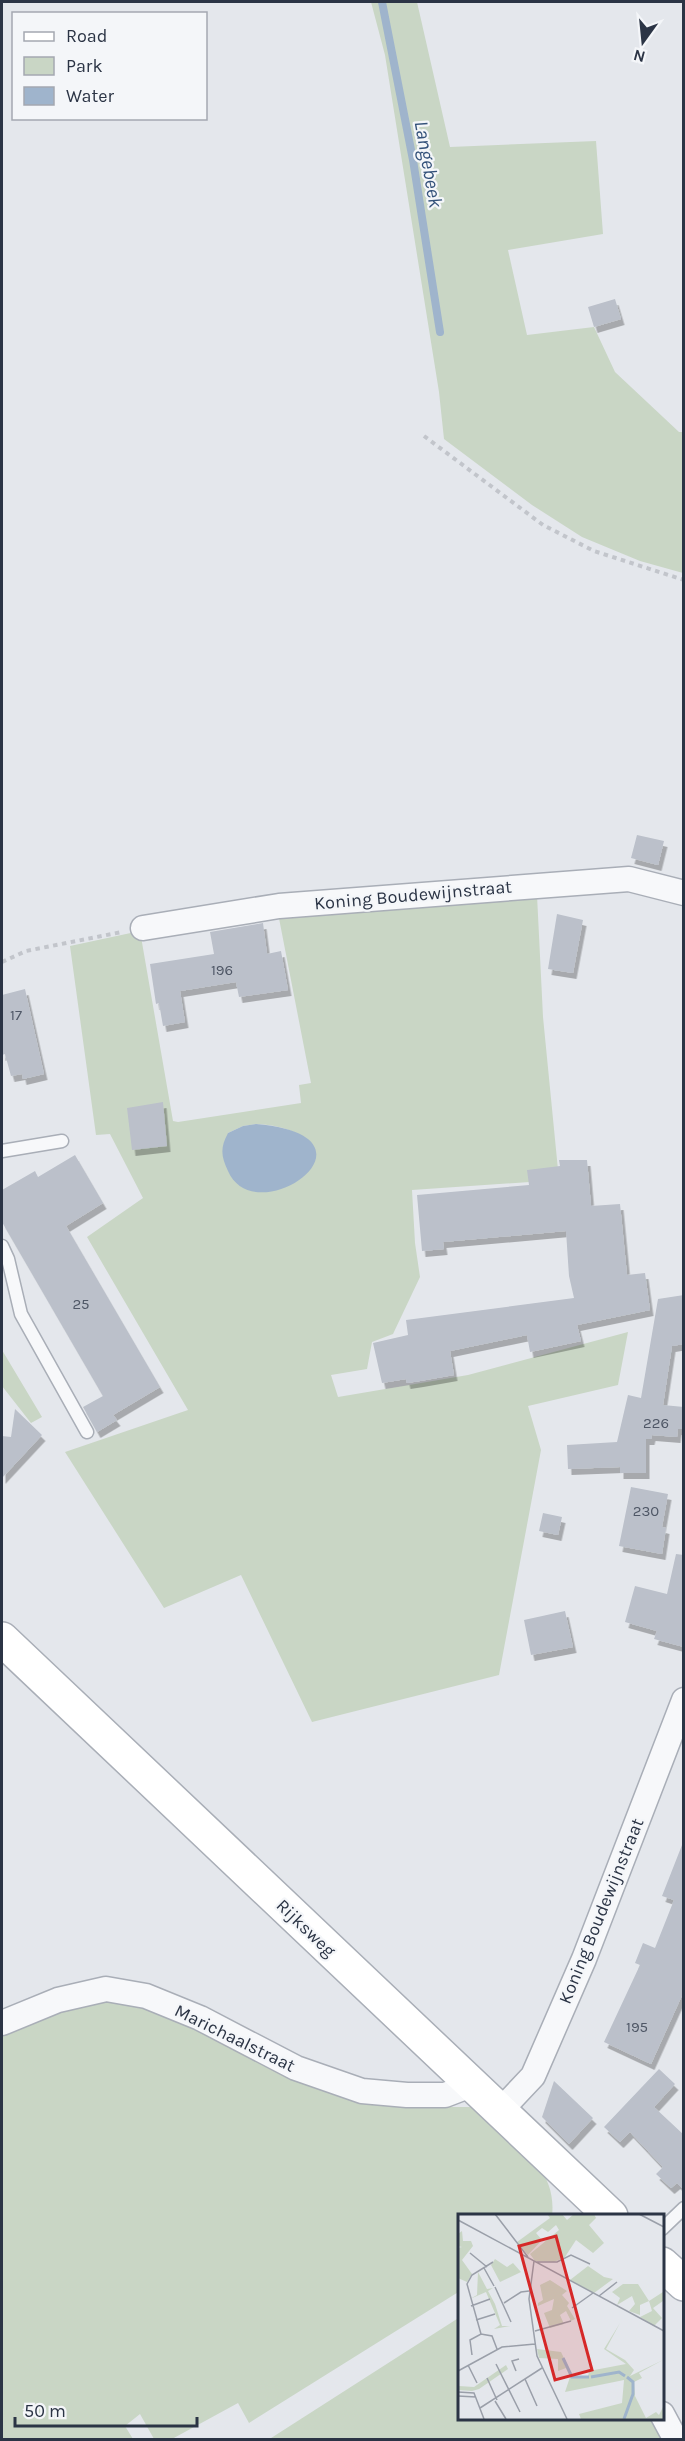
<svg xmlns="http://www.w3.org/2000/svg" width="685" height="2441" font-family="Karla,sans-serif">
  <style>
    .green { fill: #c9d6c5; fill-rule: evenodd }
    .water { fill: #9fb4cc }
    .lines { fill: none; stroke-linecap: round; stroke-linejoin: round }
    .stream { stroke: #9fb4cc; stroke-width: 8 }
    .building { fill: #bbc0ca; filter: url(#shadow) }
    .service-casing { stroke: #a9aeb7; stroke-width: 15 }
    .minor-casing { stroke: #a9aeb7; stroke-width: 27 }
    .secondary-casing { stroke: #a9aeb7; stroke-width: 36 }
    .path { stroke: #c2c5cb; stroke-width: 4; stroke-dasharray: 4.5 4.5; stroke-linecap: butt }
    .service { stroke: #f7f8fa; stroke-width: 12 }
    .minor { stroke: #f7f8fa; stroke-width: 24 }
    .secondary { stroke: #fff; stroke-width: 33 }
    .labels { text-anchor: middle; stroke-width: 4.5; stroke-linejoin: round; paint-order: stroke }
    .number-label { font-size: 15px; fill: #4f5766 }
    .street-label { font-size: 18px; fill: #2b3445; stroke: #f4f6f9 }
    .water-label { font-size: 20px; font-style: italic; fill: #34527a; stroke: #f4f6f9 }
    .inset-river { fill: none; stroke: #9fb4cc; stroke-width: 3 }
    .inset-road { fill: none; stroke: #9a9fa9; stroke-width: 1.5 }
    .view { fill: #d62828; fill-opacity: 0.15; stroke: #d62828; stroke-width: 3 }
    .inset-edge { fill: none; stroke: #2b3445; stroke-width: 3 }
  </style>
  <defs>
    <filter id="shadow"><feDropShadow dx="3.5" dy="6" stdDeviation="0" flood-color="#0004"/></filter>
  </defs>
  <rect width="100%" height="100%" fill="#e4e7ec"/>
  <!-- green -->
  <path class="green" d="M371 2H417L450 147 596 141 603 234 508 250 527 335 594 327 615 372 679 432H683V573L640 561 582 537 532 505 444 439 439 392 385 55Z
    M537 895 543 1017 559 1180 412 1190 415 1243 420 1277 393 1334 372 1342 367 1369 331 1375 338 1397 468 1375 628 1332 618 1385 528 1406 541 1450 499 1675 312 1722 241 1575 164 1608 65 1452 188 1410 87 1237 143 1198 110 1134 96 1135 70 946 140 931 173 1121 178 1122 301 1103 299 1085 311 1083 277 908ZM256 1124C277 1125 298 1130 312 1145L228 1133 243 1126Z
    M2 1350 42 1417 31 1423 2 1386Z
    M115 1999 166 2012 342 2095 392 2107H475C509 2138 558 2164 552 2216H460V2291L249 2423 238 2403 172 2439H154L140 2414 125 2426 133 2439 2 2440V2030L66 2007Z
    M460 2317V2418L656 2419 667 2440H268Z"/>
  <!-- water -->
  <path class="water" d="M256 1124C394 1136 256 1235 228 1171 221 1156 220 1148 228 1133L243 1126Z"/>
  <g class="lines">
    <!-- stream -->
    <path class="stream" d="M382 2 413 160 440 332"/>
  </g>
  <!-- building -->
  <path class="building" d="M615 299 621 319 594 327 588 307Z
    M637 835 664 841 658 865 631 858Z
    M557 914 583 920 573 973 548 969Z
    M263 923 267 954 281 951 288 990 239 997 236 982 180 991 185 1022 163 1026 159 1003 156 1004 150 964 214 954 210 932Z
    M25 989 44 1074 23 1079 22 1074 11 1076 5 1054 2 1055V995Z
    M163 1102 167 1146 132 1150 127 1108Z
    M75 1155 103 1203 66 1226 160 1387 113 1415 117 1420 97 1432 83 1407 103 1396 2 1222V1190L35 1171 38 1177Z
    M559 1160H587L591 1206 620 1204 627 1275 645 1273 650 1310 577 1325 581 1341 530 1352 527 1335 450 1351 454 1375 420 1381 407 1383 406 1379 382 1383 373 1343 408 1335 406 1320 574 1298 569 1276 566 1231 443 1242 444 1249 422 1251 417 1195 529 1185 527 1170 560 1166Z
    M684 1295V1344L672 1346 663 1405 684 1407V1429H678L677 1437 652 1435 651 1439H646V1473H620V1467L568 1469 567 1445 617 1442 628 1395 641 1398 658 1299Z
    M15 1409 42 1435 2 1478V1436L11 1437Z
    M631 1487 668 1494 662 1527 666 1528 662 1554 619 1546Z
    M543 1513 562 1517 558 1535 539 1531Z
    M676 1554 684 1555V1647L654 1639 657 1631 625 1622 635 1586 667 1594Z
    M565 1611 573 1647 531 1655 524 1620Z
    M682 1845 684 1991 651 2064 604 2042 640 1965 635 1963 643 1943 655 1948 674 1900 662 1896Z
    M659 2069 675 2084 654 2107 684 2135V2190L677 2183 671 2188 656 2174 663 2167 630 2132 620 2142 604 2127Z
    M554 2081 593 2118 569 2144 542 2117Z"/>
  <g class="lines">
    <!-- service casing -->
    <g class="service-casing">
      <path id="service" d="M2 1151 62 1141
        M2 1246 8 1259 21 1314 87 1432
        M662 2229 684 2208"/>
    </g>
    <!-- minor casing -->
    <g class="minor-casing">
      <path id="minor" d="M143 928 279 906 629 879 684 893
        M2 2023 58 2000 106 1989 146 1996 200 2018 296 2068 362 2091 407 2095H445L471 2085
        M500 2111 533 2076 584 1959 684 1700
        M662 2414 676 2440"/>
    </g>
    <!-- secondary casing -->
    <g class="secondary-casing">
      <path id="secondary" d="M2 1639 611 2216
        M662 2264 684 2284"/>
    </g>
    <!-- path -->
    <path class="path" d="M424 436 543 525 594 551 684 580
      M2 962 26 951 122 932"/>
    <!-- service -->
    <use href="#service" class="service"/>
    <!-- minor -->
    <use href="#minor" class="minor"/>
    <!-- secondary -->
    <use href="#secondary" class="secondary"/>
  </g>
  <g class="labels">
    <!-- number labels -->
    <g class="number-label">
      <text x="222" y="975">196</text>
      <text x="16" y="1020">17</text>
      <text x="81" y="1309">25</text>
      <text x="656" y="1428">226</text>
      <text x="646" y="1516">230</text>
      <text x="637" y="2032">195</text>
    </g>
    <!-- street labels -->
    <g class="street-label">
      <text transform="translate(413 895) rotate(-5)" y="6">Koning Boudewijnstraat</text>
      <text transform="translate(601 1911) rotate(-68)" y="6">Koning Boudewijnstraat</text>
      <text transform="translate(306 1928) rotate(44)" y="6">Rijksweg</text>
      <text transform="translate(235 2038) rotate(26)" y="6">Marichaalstraat</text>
    </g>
    <!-- water labels -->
    <g class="water-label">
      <text transform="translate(429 164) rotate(80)" y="7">Langebeek</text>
    </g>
  </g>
  <!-- overview -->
  <g transform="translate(458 2214)">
    <rect width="206" height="206" fill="#e4e7ec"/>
    <path d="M89 0H104L109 6 116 0H136L138 4 131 11 146 29 135 39 118 26 107 43 96 48 77 47 72 40 101 16 98 11 90 18 84 14 78 19 84 26 70 41 59 28 92 4ZM4 17 5 27H13L15 32 4 46 14 60 9 68 0 64V34L4 33 0 32V20ZM37 45 49 53 55 49 63 58 42 68 33 51ZM130 52 146 63 155 65 136 79 112 66ZM20 58 29 75 35 74 30 77 37 90 44 112H52L36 115 42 111 28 78 12 85 19 81ZM92 66 109 77 104 81 111 89 109 92 117 105 113 107 108 97 102 101 106 110 92 114 86 99 94 96 96 85 80 92V89L85 86 82 71ZM165 70H180L191 87 205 78V87L195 94 204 104 196 112 182 103 194 97 191 87 182 91V101L171 97 177 90 174 82 159 91 162 84 154 78ZM162 109 148 135 167 146 176 156 172 162 205 146 181 159 184 164 176 168 177 182 188 204 198 198 201 201 205 193V205H123L121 200 164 189 166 166 107 178 112 163 108 154 100 157V145L81 144 79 135 103 138 115 163H130L131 157 168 150 146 135ZM48 151 50 155 21 175 14 177 0 176 1 172 16 173Z" fill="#c9d6c5"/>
    <path class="inset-river" d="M105 144 114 163H131M133 163 161 158 167 162M166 205 175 180V168L169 163"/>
    <path class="inset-road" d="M37 0 70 43M181 0 206 13M0 6 206 117M12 39 29 53M76 47 71 85 79 142 109 205M78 48H99L113 41 132 50M26 54 36 72M37 73 53 108M141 82 159 68M46 89 63 78 71 77M13 92 32 85M114 94 135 79M18 106 37 100M77 117 113 107M23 120 9 70 14 61 35 48M14 141 12 126 23 120 34 122 39 135M38 150 62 198M10 151 19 169M0 157 44 133 77 130M58 157 54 147 61 145M29 164 39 186M67 165 79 192M0 178 16 179 26 205M0 182 18 183M37 187 48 205M22 194 84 154"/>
    <path class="view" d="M98 22 134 156 97 166 61 32Z"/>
    <rect width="206" height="206" class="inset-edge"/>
  </g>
  <!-- border -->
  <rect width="685" height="2441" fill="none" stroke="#2b3445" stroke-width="6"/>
  <!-- legend -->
  <rect x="12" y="12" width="195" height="108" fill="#f4f6f9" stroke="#a4a8b1" stroke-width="1.5"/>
  <rect x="24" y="32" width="30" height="9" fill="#ffffff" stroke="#a4a8b1" stroke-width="1.5"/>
  <text x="66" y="42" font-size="18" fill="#2b3445">Road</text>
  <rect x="24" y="57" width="30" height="18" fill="#c9d6c5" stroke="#a4a8b1" stroke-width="1.5"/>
  <text x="66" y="72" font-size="18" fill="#2b3445">Park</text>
  <rect x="24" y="87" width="30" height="18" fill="#9fb4cc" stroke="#a4a8b1" stroke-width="1.5"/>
  <text x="66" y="102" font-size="18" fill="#2b3445">Water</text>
  <!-- north arrow -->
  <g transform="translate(643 42) rotate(195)" stroke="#f4f6f9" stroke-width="4.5" paint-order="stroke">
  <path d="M0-4.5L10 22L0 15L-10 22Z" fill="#2b3445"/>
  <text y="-9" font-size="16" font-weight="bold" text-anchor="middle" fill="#2b3445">N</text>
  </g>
  <!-- scale -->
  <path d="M15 2417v9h182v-9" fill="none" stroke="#2b3445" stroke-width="3"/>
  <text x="24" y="2417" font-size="18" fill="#2b3445" stroke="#f4f6f9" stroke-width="4.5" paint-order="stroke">50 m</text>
</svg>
